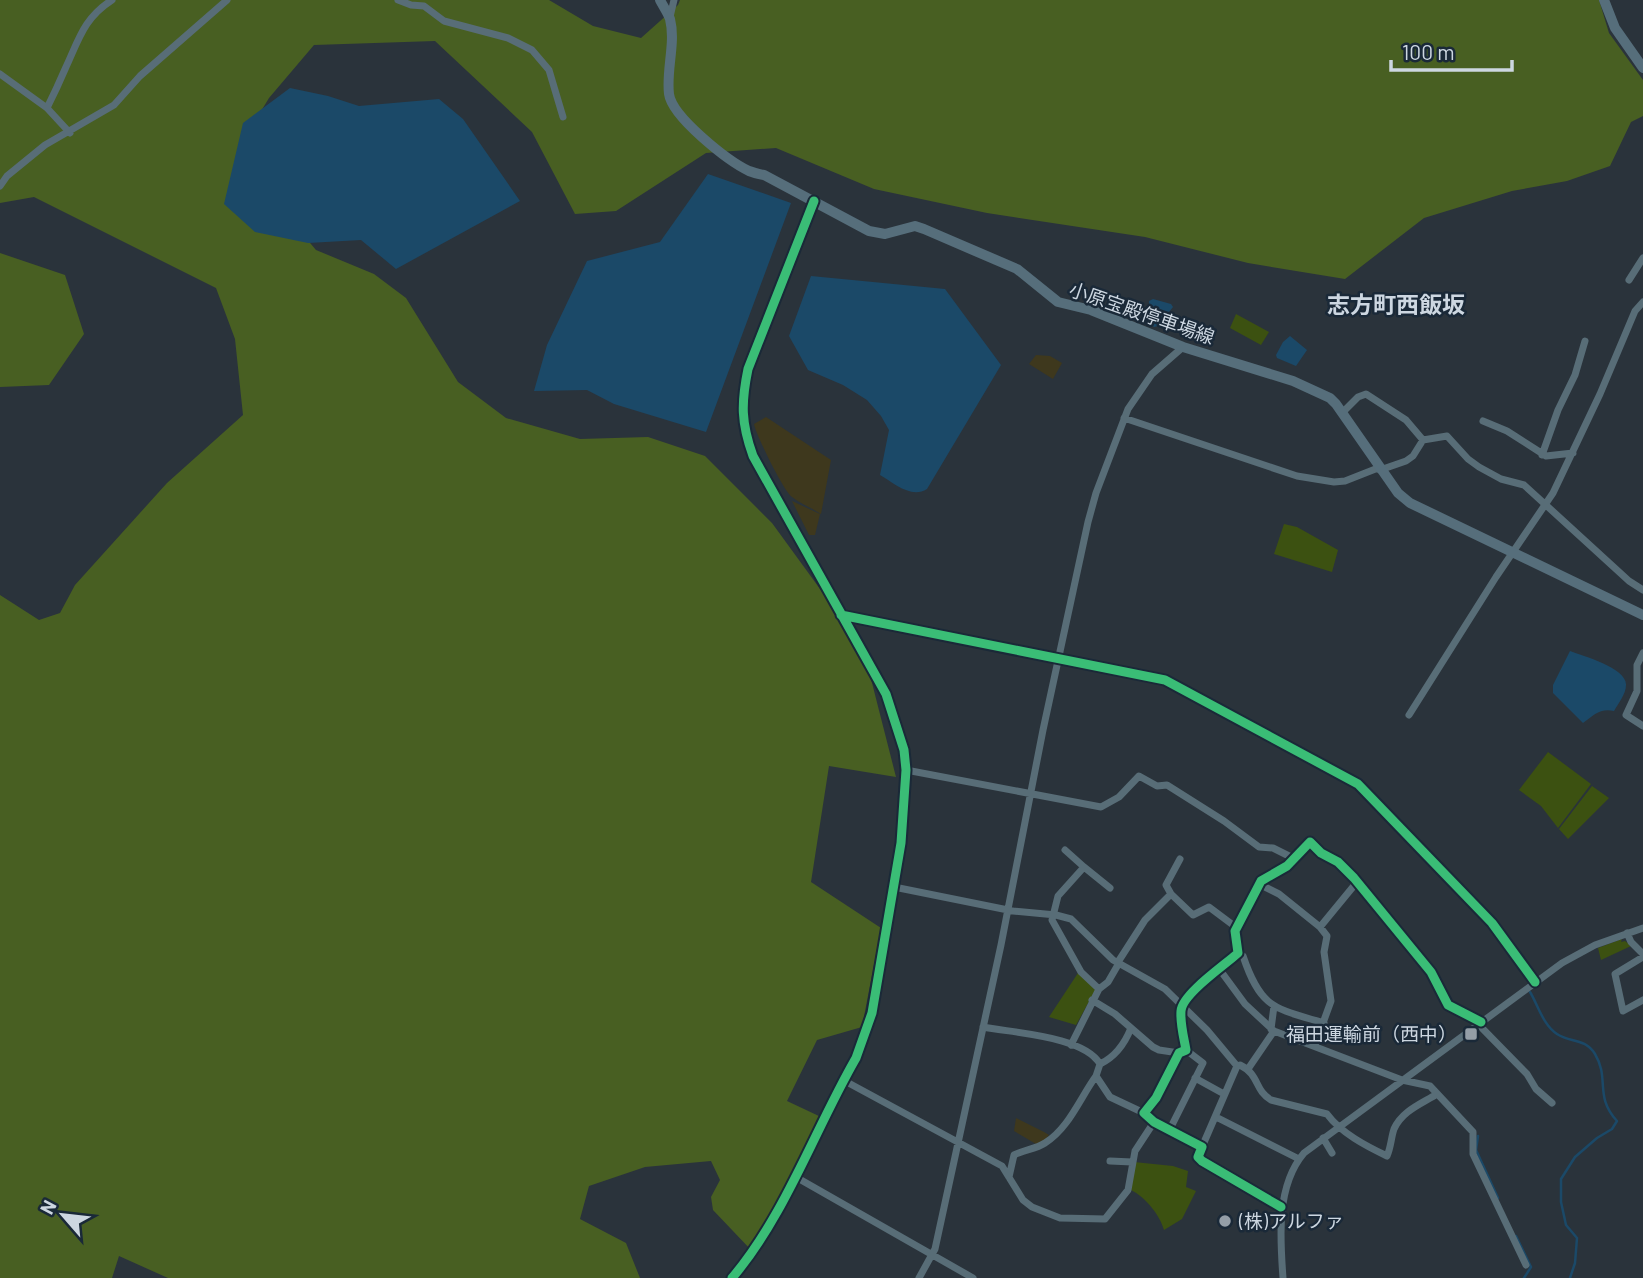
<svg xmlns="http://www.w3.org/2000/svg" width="1643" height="1278" font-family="Barlow,'Noto Sans JP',sans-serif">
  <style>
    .green { fill: #3c5111 }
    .forest { fill: #485f22 }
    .sand { fill: #3e381d }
    .water { fill: #1b4968 }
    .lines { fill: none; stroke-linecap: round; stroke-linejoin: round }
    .stream { stroke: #1b4968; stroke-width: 2.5 }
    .street { stroke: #586d77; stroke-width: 7 }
    .secondary { stroke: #566e7b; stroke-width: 10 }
    .cycleway-casing { stroke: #1a2938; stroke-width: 13 }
    .cycleway { stroke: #3abd76; stroke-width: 9 }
    .poi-dot { fill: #949ea7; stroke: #1a2938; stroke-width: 2.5 }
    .labels { text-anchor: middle; stroke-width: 5; stroke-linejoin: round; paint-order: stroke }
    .street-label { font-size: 19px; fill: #cdd7e1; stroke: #1a2938 }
    .poi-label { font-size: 19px; fill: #cdd7e1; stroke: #1a2938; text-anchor: end }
    .quarter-label { font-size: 23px; font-weight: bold; fill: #cdd7e1; stroke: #1a2938 }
  </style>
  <rect width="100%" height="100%" fill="#2a333b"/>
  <!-- green -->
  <path class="green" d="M1236 314 1269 332 1261 345 1230 328Z
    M1284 524 1297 527 1338 550 1332 572 1274 554Z
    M1548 752 1591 784 1558 828 1541 806 1519 790Z
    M1592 786 1609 798 1568 839 1559 829Z
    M1622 939 1621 942 1625 941 1631 946 1601 960 1598 948Z
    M1078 973 1096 989 1076 1025 1049 1017Z
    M1134 1162 1173 1166 1188 1171 1186 1187 1196 1191 1182 1219 1164 1230C1160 1215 1145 1197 1131 1190Z"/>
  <!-- forest -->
  <path class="forest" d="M0 0H549L593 26 641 38 678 5 680 0H1599L1609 33 1643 80V116L1631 122 1610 166 1567 181 1512 191 1424 218 1345 279 1248 263 1145 237 987 213 874 189 776 148 706 153 616 211 575 214 532 132 435 41 314 45 269 98 246 136 273 199 316 250 374 274 406 298 458 382 506 418 580 439 648 437 705 456 772 523 831 604 870 675 896 777 829 766 811 882 881 928 862 1027 817 1040 787 1101 821 1117 752 1251 713 1210 711 1197 720 1180 711 1161 645 1167 589 1186 580 1219 626 1243 640 1278H168L119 1256 112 1278H0V595L39 620 60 613 75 585 167 483 243 415 235 339 216 288 34 197 0 203Z
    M0 253 65 275 84 334 49 385 0 387Z"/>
  <!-- sand -->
  <path class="sand" d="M1036 355 1050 356 1062 363 1053 379 1029 364Z
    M766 417 831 460 821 514C812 508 801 504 792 497 784 492 756 435 754 424Z
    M792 501 820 514 815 535H809Z
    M1016 1118 1044 1132 1049 1135 1044 1141 1036 1144 1014 1131Z"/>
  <!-- water -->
  <path class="water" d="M290 88 328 96 359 106 439 99 463 119 520 201 396 269 361 240 308 243 255 232 224 204 243 123Z
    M708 174 791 203 706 432 614 404 587 390 534 391 547 345 587 261 660 242Z
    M811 276 945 289 1001 365 927 489C911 499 894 483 880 475L889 430 881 416 867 400 843 385 808 370 789 336Z
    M1153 299 1171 304 1173 307 1158 326 1154 327C1146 321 1149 310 1149 301Z
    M1290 336 1307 350 1296 366 1277 358 1276 355 1283 342Z
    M1570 651C1583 656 1627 668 1626 685 1626 694 1618 704 1614 711 1600 708 1594 715 1583 723L1553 693V685Z"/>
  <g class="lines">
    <!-- stream -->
    <path class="stream" d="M1530 992C1538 1005 1543 1025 1557 1034 1571 1043 1585 1038 1595 1054 1610 1079 1594 1096 1617 1121L1612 1129 1597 1138 1575 1157 1561 1179V1202L1566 1225 1577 1238 1575 1263 1570 1278
      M1478 1136 1476 1150 1498 1198
      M1516 1236 1531 1267 1524 1278"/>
    <!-- street -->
    <path class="street" d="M398 0 411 5 424 6 444 21 508 38 532 50 549 70 563 117
      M670 17 674 0
      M0 74 47 108 70 133
      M47 108C54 94 60 81 66 67 79 39 84 18 112 0
      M0 186 7 176 45 145 114 105 140 76 227 0
      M1629 280 1643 258
      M1342 413 1358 397 1366 394 1406 420 1423 440
      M1124 418 1297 476 1334 482 1345 481 1378 468
      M1483 421 1507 431 1546 456 1573 453
      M1542 455 1558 410 1575 375 1585 341
      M1380 470 1406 461 1413 456 1423 440 1447 436 1468 459 1479 467 1501 479 1524 485 1629 581 1643 590
      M841 615 1165 680 1358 784 1492 923 1535 982
      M1643 653 1637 665V691L1626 715 1643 726
      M1409 715 1496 577 1553 493 1600 394 1635 311 1643 302
      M906 770 1101 807 1119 797 1139 776 1157 786 1167 785 1224 821 1259 847 1273 848 1295 859
      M1065 850 1084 867 1058 896 1052 920 1081 972 1099 989
      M1180 859 1166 885 1171 894 1193 915 1209 907 1237 928
      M1084 867 1110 888
      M1259 884 1279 894 1320 927
      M894 887 1013 911 1056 915 1071 919 1113 960 1165 989 1207 1030 1237 1066 1240 1065C1260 1075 1254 1090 1271 1100L1327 1114C1341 1133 1366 1146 1387 1156 1391 1147 1391 1138 1394 1129 1402 1111 1421 1104 1437 1094
      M1627 933 1631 942 1643 954
      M1238 953 1243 956C1261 1009 1274 1008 1324 1023
      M1643 957 1615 974 1623 1011 1643 1000
      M1118 962 1145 920 1171 894
      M1220 970 1245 1004 1274 1031 1402 1080 1430 1086 1473 1132V1154L1526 1265
      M1092 1000 1115 1014 1153 1047 1159 1050 1179 1053
      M1478 1024 1527 1074 1536 1089 1552 1103
      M983 1027C1013 1033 1084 1036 1100 1064L1096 1076 1110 1097 1144 1113
      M1271 1029 1274 1006
      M1071 1045 1099 989 1108 982 1119 963
      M1315 1045 1331 1001 1324 952 1327 936 1320 927 1357 882
      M1100 1064C1115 1057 1125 1043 1131 1028
      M1248 1069 1274 1031
      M1195 1078 1224 1094
      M843 1080 1002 1166 1023 1200 1032 1207 1060 1218 1105 1219 1128 1190 1135 1151 1154 1122
      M1216 1117 1299 1159
      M1170 1129 1203 1063 1186 1050
      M1323 1138 1332 1153
      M1202 1147 1237 1066
      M1110 1161 1132 1162
      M794 1176 973 1278
      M1009 1177 1014 1155C1024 1150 1036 1149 1045 1143 1069 1128 1080 1098 1096 1076
      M1281 1207 1202 1161 1198 1157 1202 1147 1154 1122 1144 1113 1156 1098 1179 1053 1186 1050C1184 1038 1180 1024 1181 1011 1182 994 1225 965 1238 953L1235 931 1261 881 1287 866 1310 842 1321 853 1338 862 1354 878 1431 972 1448 1005 1481 1022
      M919 1278 935 1249 1001 945 1043 730 1088 522 1096 493 1128 409 1152 374 1183 347
      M1283 1278C1280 1238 1276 1186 1304 1153L1562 963 1595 945 1643 928"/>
    <!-- secondary -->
    <path class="secondary" d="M660 0C663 6 668 13 670 19 676 43 666 70 669 94 672 117 728 161 749 171 754 173 759 174 764 175L869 231 885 234 915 226 924 229 1017 269 1058 302 1091 310 1183 347 1293 381 1330 398 1336 404 1398 493 1410 503 1643 615
      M1604 0 1615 28 1643 68
      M732 1278C785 1216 815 1129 856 1058L872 1013 901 843 906 770 904 750 886 694 753 456C741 423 741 403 748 369L814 201"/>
    <!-- cycleway casing -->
    <g class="cycleway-casing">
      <path id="cycleway" d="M841 615 1165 680 1358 784 1492 923 1535 982
        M1281 1207 1202 1161 1198 1157 1202 1147 1154 1122 1144 1113 1156 1098 1179 1053 1186 1050C1184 1038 1180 1024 1181 1011 1182 994 1225 965 1238 953L1235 931 1261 881 1287 866 1310 842 1321 853 1338 862 1354 878 1431 972 1448 1005 1481 1022
        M732 1278C785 1216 815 1129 856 1058L872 1013 901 843 906 770 904 750 886 694 753 456C741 423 741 403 748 369L814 201"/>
    </g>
    <!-- cycleway -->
    <use href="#cycleway" class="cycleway"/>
  </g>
  <!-- markers -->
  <g class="poi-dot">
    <rect x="1464" y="1027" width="14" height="14" rx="3.5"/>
    <circle cx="1225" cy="1221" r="7"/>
  </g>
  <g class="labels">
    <!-- street labels -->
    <g class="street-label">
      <text transform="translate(1142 313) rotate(19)" y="7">小原宝殿停車場線</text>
    </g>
    <!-- poi labels -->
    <g class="poi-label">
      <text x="1457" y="1041">福田運輸前（西中）</text>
      <text x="1239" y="1228" text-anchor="start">(株)アルファ</text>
    </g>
    <!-- quarter labels -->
    <g class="quarter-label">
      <text x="1396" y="313">志方町西飯坂</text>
    </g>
  </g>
  <!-- north arrow -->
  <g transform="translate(63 1215) rotate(298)" stroke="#1a2938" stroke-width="5" paint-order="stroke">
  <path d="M0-5L12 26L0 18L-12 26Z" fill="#cdd7e1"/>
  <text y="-10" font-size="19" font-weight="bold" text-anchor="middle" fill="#cdd7e1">N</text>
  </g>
  <!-- scale -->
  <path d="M1391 60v10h121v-10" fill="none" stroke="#cdd7e1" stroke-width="3.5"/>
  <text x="1402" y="60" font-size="21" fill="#cdd7e1" stroke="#1a2938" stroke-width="5" paint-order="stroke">100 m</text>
</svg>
